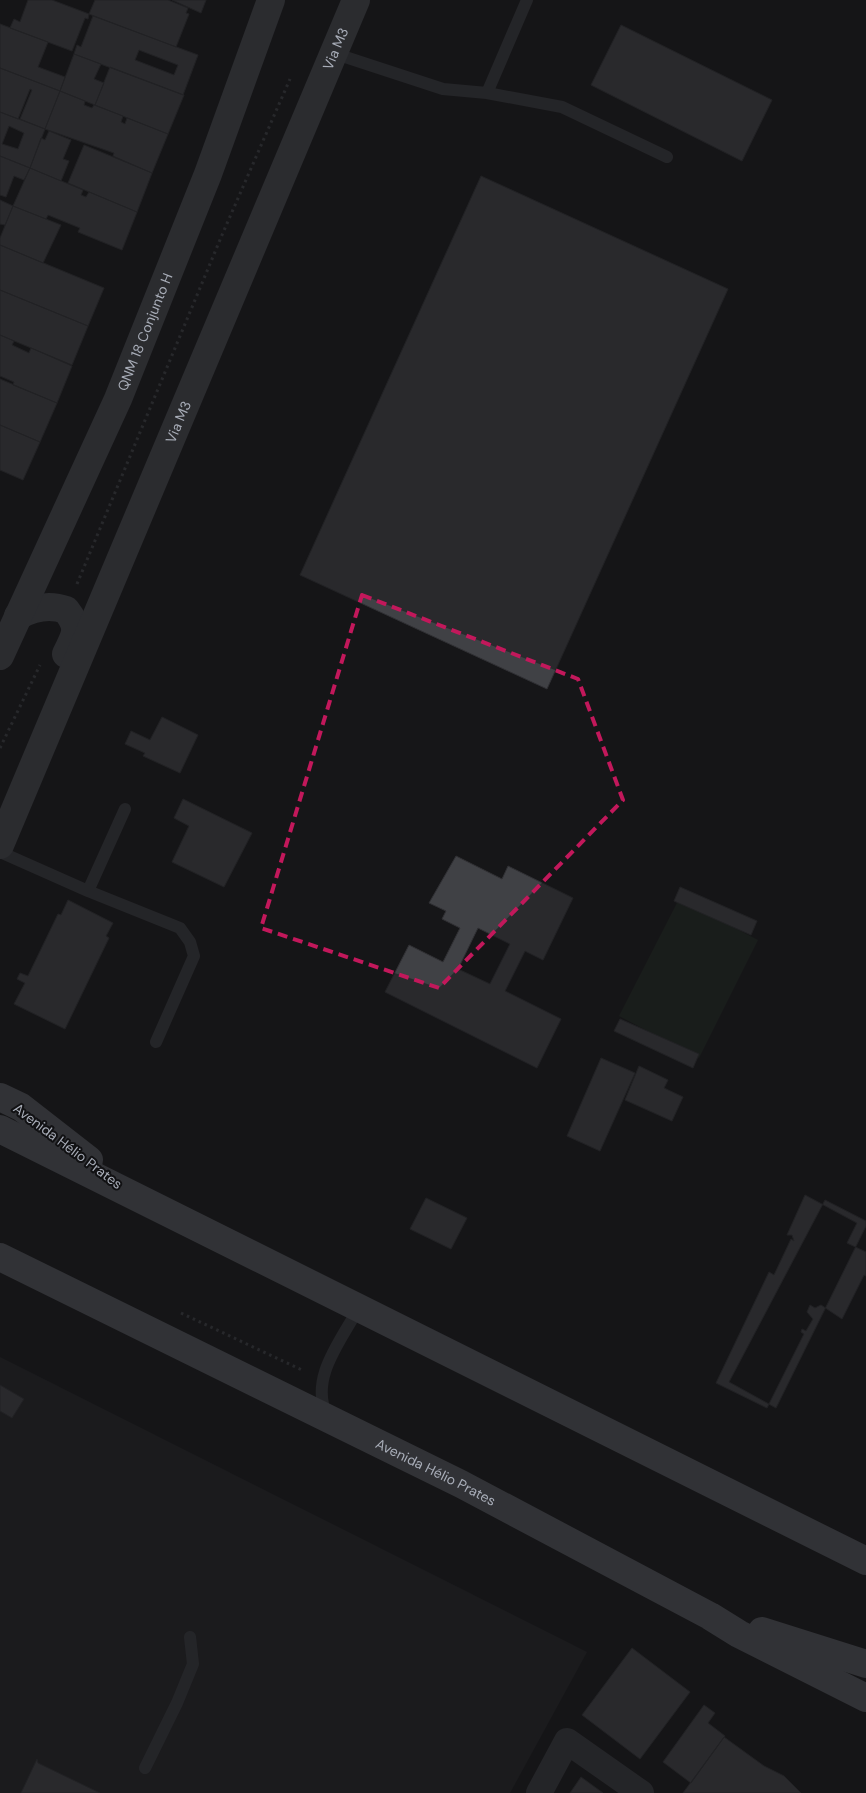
<svg xmlns="http://www.w3.org/2000/svg" width="866" height="1793" font-family="'DM Sans',sans-serif">
  <style>
    .built { fill: #222225 }
    .green { fill: #1e261f }
    .building { fill: #404145; stroke: #303034; fill-rule: evenodd }
    .lines { fill: none; stroke-linecap: round; stroke-linejoin: round }
    .path { stroke: #3d3f44; stroke-width: 3; stroke-dasharray: 2.5 4; stroke-linecap: butt }
    .lane { stroke: #37383d; stroke-width: 12 }
    .street { stroke: #37383d; stroke-width: 26 }
    .secondary { stroke: #45474d; stroke-width: 28 }
    .primary { stroke: #53555c; stroke-width: 28 }
    .marked { fill: none; stroke: #c2185b; stroke-width: 4; stroke-dasharray: 10 6; stroke-linejoin: round }
    .labels { text-anchor: middle; stroke-width: 4; stroke-linejoin: round; paint-order: stroke }
    .street-label { font-size: 14px; fill: #a8adb8; stroke: #111113 }
  </style>
  <rect width="100%" height="100%" fill="#161618"/>
  <!-- built -->
  <path class="built" d="M0 1357 587 1652 510 1793H0Z"/>
  <!-- green -->
  <path class="green" d="M679 899 758 940 699 1058 619 1016Z"/>
  <!-- building -->
  <path class="building" d="M28 0H52L89 14 88 19 85 18 72 51 10 28 14 19 20 22Z
    M95 0H168L188 8 186 13 189 14 176 47 89 14Z
    M172 0H206L201 13Z
    M93 16 198 55 183 95 74 54 77 45 81 47ZM139 50 178 65 174 75 135 60Z
    M0 24 48 42 38 67 65 77 60 91 0 68Z
    M621 25 772 100 742 161 591 85Z
    M74 54 101 64 94 79 104 83 95 105 60 91Z
    M110 67 184 95 168 134 95 105Z
    M0 68 60 91 45 129 20 119 32 90 30 89 18 119 0 112Z
    M60 91 85 101 84 105 92 108 94 105 123 116 121 122 125 124 127 118 168 134 152 173 113 156 114 153 45 129Z
    M0 112 45 129 30 168 0 156ZM9 126 24 133 18 149 2 144Z
    M49 131 71 140 63 159 69 161 61 181 30 168 41 138 45 140Z
    M84 145 152 173 137 212 68 183Z
    M0 156 30 168 24 180 14 176 6 197 0 195Z
    M30 168 83 190 81 195 86 197 89 192 137 212 122 250 78 232 80 228 48 215 46 219 13 206Z
    M481 176 728 289 547 689 300 575Z
    M0 200 13 206 5 225 0 224Z
    M13 206 61 225 43 263 0 245V238Z
    M0 245 104 288 88 326 0 290Z
    M0 290 88 326 72 365 0 335Z
    M0 335 14 341 12 345 29 353 31 348 72 366 57 403 13 385 14 382 0 376Z
    M0 379 57 403 40 442 0 425Z
    M0 425 40 442 23 480 0 470Z
    M162 717 198 735 180 773 143 756 145 753 125 744 131 731 150 740Z
    M183 799 252 833 224 887 172 862 189 826 174 818Z
    M456 856 502 879 508 866 573 898 543 960 525 951 505 991 561 1019 537 1068 385 992 409 945 443 962 460 928 442 919 446 911 429 903ZM478 928 510 944 490 984 458 969Z
    M680 887 757 921 751 935 674 901Z
    M68 900 113 923 106 936 109 938 65 1029 14 1004 25 983 17 979 20 973 28 976 58 914 61 915Z
    M620 1019 699 1054 693 1068 614 1031Z
    M601 1058 635 1073 600 1151 567 1136Z
    M639 1066 668 1080 664 1088 683 1097 672 1121 625 1100Z
    M805 1195 857 1223 847 1243 866 1252V1276L864 1275 842 1319 821 1305 815 1308 810 1305 807 1312 813 1319 806 1331 802 1329 801 1332 804 1334 767 1408 716 1383 769 1272 774 1275 791 1239 794 1241 792 1235H787Z
    M426 1198 467 1218 451 1249 410 1229Z
    M825 1200 866 1221V1226L776 1408 729 1382Z
    M0 1385 24 1399 12 1418 0 1411Z
    M632 1648 690 1692 640 1759 582 1715Z
    M704 1705 715 1713 708 1723 725 1736 691 1783 663 1762Z
    M724 1737 764 1766 784 1776 801 1793H683Z
    M37 1759 38 1763 100 1793H21Z
    M581 1777 603 1793H570Z"/>
  <g class="lines">
    <!-- path -->
    <path class="path" d="M77 584 222 235 290 79
      M0 748 40 665
      M181 1313 304 1371"/>
    <!-- lane -->
    <path class="lane" d="M333 53 443 89 487 93 562 107 667 157
      M487 93 527 0
      M0 852 88 891 125 809
      M88 891 180 928 190 942 194 956 156 1042
      M327 1416C309 1378 341 1341 358 1309
      M145 1768 177 1703 193 1664 190 1637"/>
    <!-- street -->
    <path class="street" d="M539 1793 567 1741 641 1793"/>
    <!-- secondary -->
    <g class="secondary">
      <path d="M18 616C34 607 49 604 66 610 81 629 75 635 66 654"/>
      <path id="s1" d="M0 656 118 399 208 174 271 0"/>
      <path id="s2" d="M0 845 356 0"/>
    </g>
    <!-- primary -->
    <g class="primary">
      <path d="M0 1097 21 1107 89 1160"/>
      <path d="M0 1129 866 1561"/>
      <path id="s3" d="M0 1257 461 1484 710 1616 739 1634 866 1698"/>
      <path d="M762 1631 866 1664"/>
    </g>
  </g>
  <!-- marked area -->
  <path d="M0 0H866V1793H0ZM362 595 578 679 623 800 439 988 261 928Z" fill="#161618" fill-opacity=".55" fill-rule="evenodd"/>
  <path class="marked" d="M362 595 578 679 623 800 439 988 261 928Z"/>
  <g class="labels">
    <!-- street labels -->
    <g class="street-label">
      <text dy="5" stroke="none"><textPath href="#s2" startOffset="864">Via M3</textPath></text>
      <text dy="5" stroke="none"><textPath href="#s1" startOffset="355">QNM 18 Conjunto H</textPath></text>
      <text dy="5" stroke="none"><textPath href="#s2" startOffset="459">Via M3</textPath></text>
      <text transform="translate(68 1146) rotate(37)" y="5">Avenida Hélio Prates</text>
      <text dy="5" stroke="none"><textPath href="#s3" startOffset="486">Avenida Hélio Prates</textPath></text>
    </g>
  </g>
</svg>
